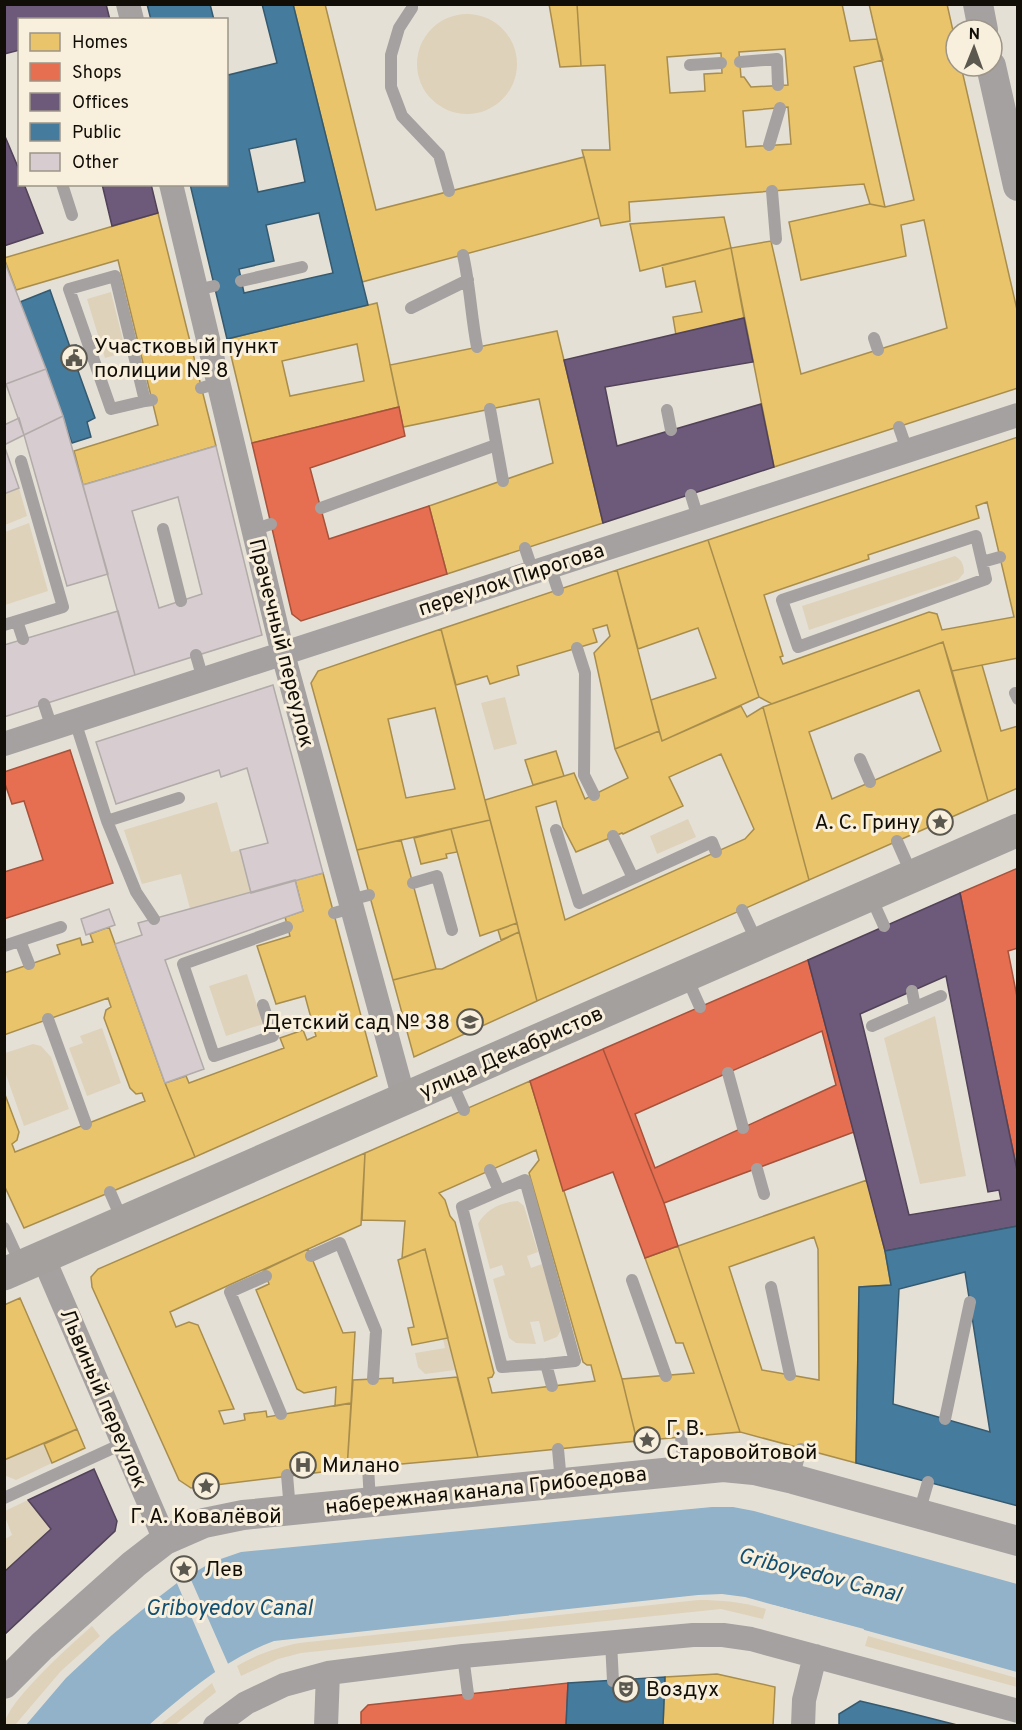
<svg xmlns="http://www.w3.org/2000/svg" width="1022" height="1730" font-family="Overpass,sans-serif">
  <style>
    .green { fill: #ded2ba }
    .water { fill: #91b2c8 }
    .pier { fill: #e5e0d6 }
    .homes { fill: #e9c46a; stroke: #a88d4d; stroke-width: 1.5; fill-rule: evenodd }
    .shops { fill: #e76f51; stroke: #a7523b; stroke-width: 1.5; fill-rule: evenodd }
    .offices { fill: #6d597a; stroke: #514258; stroke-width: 1.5; fill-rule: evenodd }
    .public { fill: #457b9d; stroke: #355a70; stroke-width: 1.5; fill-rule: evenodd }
    .building { fill: #d7cccf; stroke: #b1aba9; stroke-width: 1.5; fill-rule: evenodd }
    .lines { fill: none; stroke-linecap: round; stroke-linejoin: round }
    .service { stroke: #a5a1a0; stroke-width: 12 }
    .minor { stroke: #a5a1a0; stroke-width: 24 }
    .tertiary { stroke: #a5a1a0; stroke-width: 30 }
    .secondary { stroke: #a4a09e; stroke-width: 33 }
    .labels { text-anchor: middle; stroke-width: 6; stroke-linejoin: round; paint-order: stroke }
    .poi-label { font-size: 21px; fill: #110e08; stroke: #f9efdd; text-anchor: start }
    .street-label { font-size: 21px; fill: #110e08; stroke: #f9efdd }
    .water-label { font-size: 22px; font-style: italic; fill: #125073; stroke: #f9efdd }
  </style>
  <rect width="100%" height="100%" fill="#e5e0d6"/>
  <!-- green -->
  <path class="green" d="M417 64a50 50 0 1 1 100 0a50 50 0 1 1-100 0Z
    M111 292 126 352 105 358 87 299Z
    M19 488 27 516 5 525V494Z
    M29 523 48 591 5 605V532Z
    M955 556C962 560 964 565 964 573L958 580 809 630 802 606Z
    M505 697 517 744 494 750 481 703Z
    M217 802 231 852 240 850 251 893 190 909 181 874 142 884 124 830Z
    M688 819 696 837 657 854 650 836Z
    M247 974 263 1024 226 1036 209 986Z
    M935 1016 966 1176 920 1184 884 1038Z
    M102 1028 121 1083 87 1096 69 1048 83 1043 80 1036Z
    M33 1044 41 1046 51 1057 69 1109 24 1126 5 1072V1053Z
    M518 1201 524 1206 538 1252 527 1256 531 1268 542 1264 561 1330 557 1337 544 1342 539 1321 530 1322 536 1344 516 1343 509 1338 493 1279 505 1275 502 1265 490 1269 478 1224C486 1209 501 1202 518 1201Z
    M448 1338 455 1370 425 1374 418 1367 415 1353 445 1348 443 1339Z
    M44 1444 52 1463 16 1480 6 1476 4 1460Z
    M28 1500 51 1529 5 1572V1539L12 1535 5 1517V1511Z
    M698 1600C722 1600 743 1602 766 1609L763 1619 721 1609 301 1653 278 1659 241 1676 237 1666C257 1654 276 1648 299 1643Z
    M92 1626 100 1636 61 1671 15 1725H5C4 1704 74 1642 92 1626Z
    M868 1636 1017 1678V1687L865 1646Z
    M212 1683 216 1692 175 1725H160Z"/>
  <!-- water -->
  <path class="water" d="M712 1507H733L754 1511 1017 1584V1672L745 1597 722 1594 698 1595 274 1641C226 1659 187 1692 149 1725L25 1726 66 1678 112 1635 142 1610 177 1583 212 1562 241 1552Z"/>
  <!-- pier -->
  <path class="pier" d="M188 1573 229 1666 216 1674 176 1581Z
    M773 1605 864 1629 863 1632 772 1607Z"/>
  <!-- homes -->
  <path class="homes" d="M293 4H325L376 210 584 157 599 218 362 282Z
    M549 4H577L581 66 560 67Z
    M577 4H842L850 41 877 39 883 60 854 67 885 207 870 204 864 184 629 202 630 221 601 226 582 150H610L605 65 581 66ZM785 49 788 85 751 87 744 77H741L739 52ZM721 53 722 73 704 74 705 91 670 93 667 57ZM788 107 791 144 746 147 743 111Z
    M869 4H947L956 44V66H961L1018 314V388L774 467 731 248 771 241 801 374 947 328 924 220 901 225 906 256 801 280 789 222 870 204 885 207 914 200Z
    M158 213 216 446 83 485 74 451 158 425 118 260 16 290 4 258Z
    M724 217 731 248 640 271 630 224Z
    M731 248 744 318 676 335 673 317 702 312 695 281 666 287 662 265Z
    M377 303 399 407 252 443 227 339ZM357 344 364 381 290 396 282 361Z
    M557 331 603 523 447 574 429 506 553 463 539 399 403 427 390 365Z
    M1018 437V658L952 671 943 642 772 704 759 697 708 540ZM987 502 1014 617 942 630 937 614 929 612 783 664 780 657 783 656 764 595 869 559 868 555 979 518 976 506Z
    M708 540 759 697 662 741 651 700 716 678 698 628 638 649 617 570Z
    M617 570 659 731 615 749 594 653 610 636 607 625 593 629 597 642 517 666 519 675 490 684 487 676 456 685 441 629Z
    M441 629 490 820 357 850 311 683 318 671ZM435 708 455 789 406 798 388 719Z
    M943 642 988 801 809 880 763 707ZM919 690 941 751 832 799 809 732Z
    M982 665 1001 731 1018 726V788L988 801 952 671Z
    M741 706 747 717 763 707 809 880 537 1001 485 800 574 773 585 799 628 778 615 749 659 731 662 741ZM721 754 754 829 745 839 565 920 536 807 556 801 563 827 576 852 622 833 623 834 683 806 669 777Z
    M556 751 564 776 533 785 525 760Z
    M490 820 517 923 480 936 451 829Z
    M451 829 457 852 446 854 447 858 421 864 414 838Z
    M401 840 436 969 393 980 357 850Z
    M323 873 377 1076 195 1157 165 1083 186 1076 189 1083 284 1048 280 1038 303 1030 307 1040 316 1036 305 996 276 1004 257 946 290 936 285 917 303 911 295 880Z
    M517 923 519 932 501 940 498 930Z
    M109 927 165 1083 195 1157 24 1228 4 1185V1092L19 1132 17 1140 12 1144 15 1152 145 1101 142 1093 136 1094 130 1088 104 1018 106 1010 111 1007 108 998 4 1035V973L60 954 57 945 80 938 82 945 93 942 90 934Z
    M519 932 537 1001 414 1057 393 980 436 969H442Z
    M530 1081 622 1379 637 1441 478 1457 425 1249 402 1258 405 1221 362 1220 365 1153ZM536 1150 539 1160 529 1173 583 1362 587 1365H591L595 1381 492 1393 488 1378 492 1377 494 1373 455 1222 450 1216 445 1200 439 1193Z
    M365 1153 361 1225 170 1312 176 1327 189 1322 198 1325 234 1409 219 1411 224 1424 245 1420 244 1414 266 1411 267 1417 351 1403 347 1469 191 1488 179 1480 92 1287 91 1277 98 1269Z
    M867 1180 885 1251 891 1285 859 1287 856 1463 740 1432 678 1246ZM814 1237 818 1249 819 1380 762 1370 729 1267Z
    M678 1246 740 1432 637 1441 622 1379 694 1373 683 1343H676L645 1258Z
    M308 1249 343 1333 355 1332 351 1403 335 1406 336 1387 304 1393 297 1389 256 1290 269 1284 264 1270Z
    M425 1249 448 1338 412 1345 408 1328 414 1327 398 1260Z
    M20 1298 77 1429 4 1460V1305Z
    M457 1377 478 1457 347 1469 353 1380 393 1378V1383Z
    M77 1429 85 1448 52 1463 44 1444Z
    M717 1674 775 1687 773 1726H663L665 1677Z"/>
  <!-- shops -->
  <path class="shops" d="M399 407 405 436 310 468 329 539 429 506 447 574 301 621 292 614 252 443Z
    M70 750 113 883 4 919V872L43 860 24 801 12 804 4 781V772Z
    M1018 868V948L1008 951 1018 1002V1175L960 893Z
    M808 960 854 1132 664 1203 603 1049ZM822 1031 836 1085 655 1168 635 1114Z
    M603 1049 664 1203 678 1246 645 1258 613 1172 563 1191 530 1081Z
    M568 1683 566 1726H361V1712L368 1705Z"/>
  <!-- offices -->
  <path class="offices" d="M4 4H106L110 20H20V50L4 54Z
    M4 134 20 172V184H24L43 233 4 246Z
    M102 184H151L158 213 112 226Z
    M744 318 753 362 605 387 617 446 761 404 774 467 603 523 564 360Z
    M960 893 1018 1175V1226L885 1251 808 960ZM946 976 988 1192 999 1190 1001 1200 909 1215 860 1014Z
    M94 1469 117 1521 115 1531 4 1635V1572L51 1529 28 1500Z"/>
  <!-- public -->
  <path class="public" d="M147 4H210L214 20H151Z
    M262 4H293L368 305 227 339 190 184H226V69L228 75 277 63ZM296 139 305 182 258 192 249 149ZM319 213 333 273 244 293 239 269 274 261 266 225Z
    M50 290 70 347 76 345 83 366 77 368 95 418 87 422 91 437 72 443 20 302Z
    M1018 1226V1506L856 1463 859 1287 891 1285 885 1251ZM965 1272 990 1432 893 1404 899 1289Z
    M665 1677 663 1726H566L568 1683Z
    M860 1701 902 1711 961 1726H839V1714Z"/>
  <!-- building -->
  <path class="building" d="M4 260 46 369 6 384 4 382Z
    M46 369 63 416 24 435 6 384Z
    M63 416 108 574 67 586 24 435Z
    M19 418 24 435 4 445V425Z
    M4 445 19 488 4 494Z
    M216 446 262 635 135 675 83 485ZM178 497 202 594 159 608 132 511Z
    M118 611 135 675 4 717V645Z
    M273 685 323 873 251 893 240 850 268 843 247 768 221 777 219 770 116 804 96 742Z
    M295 880 303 911 165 960 204 1069 165 1083 115 944 142 935 138 923Z
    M109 909 115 925 86 935 81 919Z"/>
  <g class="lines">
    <!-- service -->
    <path class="service" d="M412 4V8L399 28 391 55V87L402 116 439 155 449 191
      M740 62 777 59 778 85
      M690 65 721 63
      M769 145 780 108
      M62 184 72 215
      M772 191 776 239
      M463 255C470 285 471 316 477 347
      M241 281 302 267
      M196 290 214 286
      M411 308 468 280
      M874 338 878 350
      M201 388 219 383
      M145 401 111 409 69 289 115 276 145 401 152 400
      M490 409 503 481
      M667 410 671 430
      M899 427 907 450
      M691 495 698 518
      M321 508 496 445
      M163 529 181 601
      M253 530 271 524
      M525 548 533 572
      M982 562 976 536 782 600 798 647 986 579 982 562 1000 557
      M550 566 558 590
      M17 621 23 639
      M4 625 63 607 21 461
      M577 648 585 673 584 775 594 795
      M196 655 203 679
      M1015 693 1018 699
      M44 704 52 728
      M75 721 107 821 136 892 154 919
      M860 759 870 782
      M107 821 179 798
      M556 830 579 903 712 842 716 852
      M613 836 633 878
      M897 841 912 875
      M413 883 437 876 452 930
      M870 895 884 926
      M350 900 369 895
      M742 910 757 942
      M334 913 352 908
      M20 941 29 964
      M4 946 61 927
      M687 978 700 1007
      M912 991 915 1007
      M263 1005 273 1036 214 1056 183 964 287 927
      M48 1019 86 1124
      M872 1026 941 996
      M728 1073 743 1128
      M451 1081 464 1110
      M757 1169 764 1194
      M490 1170 499 1191 525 1180 575 1361 546 1364
      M499 1191 462 1207 502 1367 546 1364 552 1386
      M110 1192 123 1222
      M4 1228 21 1265
      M311 1256 340 1243 376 1331 373 1379
      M266 1276 230 1292 281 1414
      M632 1280 666 1376
      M771 1287 790 1375
      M945 1419 970 1302
      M681 1436 684 1469
      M558 1449 561 1482
      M368 1467 370 1501
      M287 1475 290 1510
      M793 1479 801 1449
      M4 1498 124 1443
      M919 1513 928 1482
      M611 1642 613 1681
      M463 1656 468 1694"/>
    <!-- minor -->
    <path class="minor" d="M128 4 132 20
      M171 184 283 654 404 1099
      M4 744 1018 415
      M43 1257 165 1540
      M215 1726 246 1703 284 1685 328 1673 463 1656 693 1635H723L751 1639 1018 1711
      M326 1726 328 1673
      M803 1726 804 1700 815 1656"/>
    <!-- tertiary -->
    <path class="tertiary" d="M978 4 983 30
      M991 66 1018 186
      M4 1684 42 1646 134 1564 165 1540 204 1523 243 1515 723 1467 754 1470 793 1479 1018 1541"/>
    <!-- secondary -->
    <path class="secondary" d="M4 1274 1018 830"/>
  </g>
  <!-- icons -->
  <defs>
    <g id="civic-ring" transform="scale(1.35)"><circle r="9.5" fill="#f9efdd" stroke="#5b5850" stroke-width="1.5"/><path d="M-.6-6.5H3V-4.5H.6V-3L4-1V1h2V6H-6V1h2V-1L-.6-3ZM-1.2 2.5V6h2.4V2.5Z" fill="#5b5850"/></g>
    <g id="sight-ring" transform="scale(1.35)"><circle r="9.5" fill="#f9efdd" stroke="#5b5850" stroke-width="1.5"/><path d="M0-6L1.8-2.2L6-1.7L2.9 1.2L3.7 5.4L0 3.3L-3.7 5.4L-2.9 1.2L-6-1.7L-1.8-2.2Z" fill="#5b5850"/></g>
    <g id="school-ring" transform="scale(1.35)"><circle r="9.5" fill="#f9efdd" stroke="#5b5850" stroke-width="1.5"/><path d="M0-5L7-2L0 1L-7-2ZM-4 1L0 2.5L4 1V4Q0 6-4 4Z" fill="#5b5850"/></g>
    <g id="hospital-ring" transform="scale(1.35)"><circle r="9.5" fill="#f9efdd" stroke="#5b5850" stroke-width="1.5"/><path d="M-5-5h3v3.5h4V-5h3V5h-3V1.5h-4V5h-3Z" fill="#5b5850"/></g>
    <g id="theatre-ring" transform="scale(1.35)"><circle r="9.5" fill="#f9efdd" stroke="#5b5850" stroke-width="1.5"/><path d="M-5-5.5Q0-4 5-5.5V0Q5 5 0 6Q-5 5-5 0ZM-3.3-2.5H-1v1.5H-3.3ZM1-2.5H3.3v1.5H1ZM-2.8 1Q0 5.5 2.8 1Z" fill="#5b5850"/></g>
  </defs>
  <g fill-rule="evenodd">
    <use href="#civic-ring" x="74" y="358"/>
    <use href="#sight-ring" x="940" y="822"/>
    <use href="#school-ring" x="470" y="1022"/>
    <use href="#sight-ring" x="647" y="1440"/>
    <use href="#hospital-ring" x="303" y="1465"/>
    <use href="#sight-ring" x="206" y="1486"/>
    <use href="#sight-ring" x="184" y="1569"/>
    <use href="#theatre-ring" x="626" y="1689"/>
  </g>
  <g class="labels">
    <!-- poi labels -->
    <g class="poi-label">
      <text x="94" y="353">Участковый пункт<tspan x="94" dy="24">полиции № 8</tspan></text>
      <text x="920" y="829" text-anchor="end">А. С. Грину</text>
      <text x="450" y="1029" text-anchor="end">Детский сад № 38</text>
      <text x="666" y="1435">Г. В.<tspan x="666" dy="24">Старовойтовой</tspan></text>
      <text x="322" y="1472">Милано</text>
      <text x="206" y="1523" text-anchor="middle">Г. А. Ковалёвой</text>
      <text x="204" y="1576">Лев</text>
      <text x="646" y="1696">Воздух</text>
    </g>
    <!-- street labels -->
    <g class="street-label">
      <text transform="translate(511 579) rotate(-18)" y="7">переулок Пирогова</text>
      <text transform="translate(282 643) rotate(76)" y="7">Прачечный переулок</text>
      <text transform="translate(511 1052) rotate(-24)" y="7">улица Декабристов</text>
      <text transform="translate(104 1398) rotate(67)" y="7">Львиный переулок</text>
      <text transform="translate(486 1490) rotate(-6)" y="7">набережная канала Грибоедова</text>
    </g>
    <!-- water labels -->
    <g class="water-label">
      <text transform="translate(820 1574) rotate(14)" y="8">Griboyedov Canal</text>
      <text x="229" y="1615">Griboyedov Canal</text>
    </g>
  </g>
  <!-- border -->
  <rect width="1022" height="1730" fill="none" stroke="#110e08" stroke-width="12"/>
  <!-- legend -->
  <rect x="18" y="18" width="210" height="168" fill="#f9efdd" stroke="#9c9588" stroke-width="1.5"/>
  <rect x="30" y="33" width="30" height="18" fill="#e9c46a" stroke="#9c9588" stroke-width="1.5"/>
  <text x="72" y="48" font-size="18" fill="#110e08">Homes</text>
  <rect x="30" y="63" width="30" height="18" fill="#e76f51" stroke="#9c9588" stroke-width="1.5"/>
  <text x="72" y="78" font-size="18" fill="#110e08">Shops</text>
  <rect x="30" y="93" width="30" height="18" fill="#6d597a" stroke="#9c9588" stroke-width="1.5"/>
  <text x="72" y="108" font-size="18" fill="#110e08">Offices</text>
  <rect x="30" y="123" width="30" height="18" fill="#457b9d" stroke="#9c9588" stroke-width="1.5"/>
  <text x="72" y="138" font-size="18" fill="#110e08">Public</text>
  <rect x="30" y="153" width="30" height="18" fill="#d7cccf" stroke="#9c9588" stroke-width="1.5"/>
  <text x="72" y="168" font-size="18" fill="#110e08">Other</text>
  <!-- north arrow -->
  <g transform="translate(974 48) rotate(1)"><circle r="28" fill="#f9efdd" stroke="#9c9588" stroke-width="1.5"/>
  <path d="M0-4.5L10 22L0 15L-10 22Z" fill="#5b5850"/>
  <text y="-9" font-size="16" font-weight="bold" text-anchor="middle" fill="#110e08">N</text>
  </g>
</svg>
